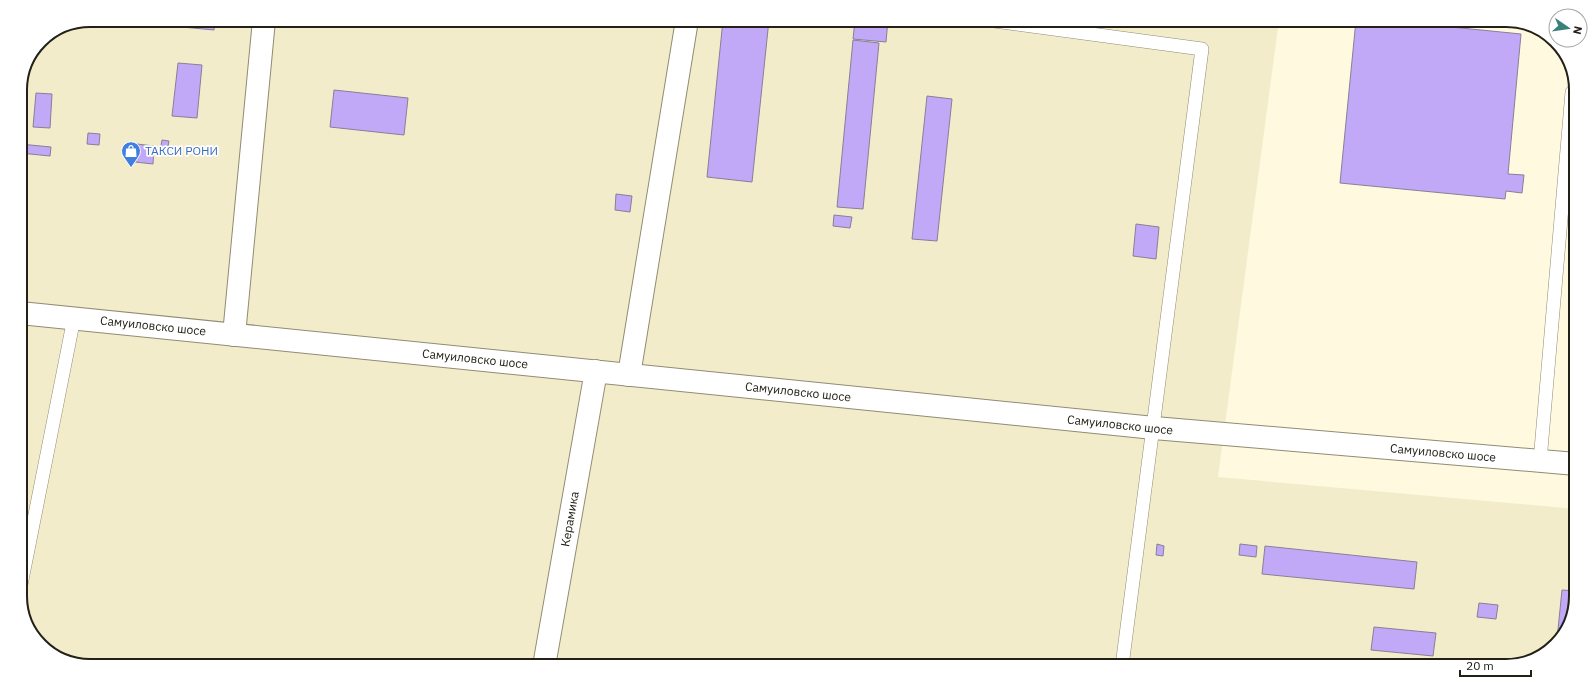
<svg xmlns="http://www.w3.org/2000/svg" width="1596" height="686" font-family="'IBM Plex Sans',sans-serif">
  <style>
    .built { fill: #f3eccb }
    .building { fill: #c2a9f7; stroke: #868096 }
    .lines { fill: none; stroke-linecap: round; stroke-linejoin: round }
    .service-casing { stroke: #908b73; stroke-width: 14 }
    .minor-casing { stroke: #908b73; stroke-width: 24 }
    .tertiary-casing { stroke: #908b73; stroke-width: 24 }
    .service { stroke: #fff; stroke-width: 13 }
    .minor { stroke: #fff; stroke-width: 22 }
    .tertiary { stroke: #fff; stroke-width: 22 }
    .labels { text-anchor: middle; stroke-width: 3.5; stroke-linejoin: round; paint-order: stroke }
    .shop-label { font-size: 12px; fill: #366cbe; stroke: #fff; text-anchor: start }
    .street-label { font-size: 12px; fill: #222017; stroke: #fff }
    .rim { fill: none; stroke: #222017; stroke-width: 2 }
  </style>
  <rect width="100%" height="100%" fill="#fef9df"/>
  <!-- built -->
  <path class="built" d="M90 20H1279L1218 477 1576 509V596L1571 622 1545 654 1506 666H90L64 661 34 638 20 601V86L41 40 64 25Z"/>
  <!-- building -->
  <path class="building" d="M171 20H215L214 30 171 26Z
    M574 20H627L626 26Z
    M723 20H769L752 182 707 177Z
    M855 20H888L886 42 853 39Z
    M1356 20H1381L1521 34 1508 174 1524 175 1522 193 1506 191 1505 199 1340 183Z
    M853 40 879 43 863 209 837 207Z
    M178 63 202 65 197 118 172 116Z
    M334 90 408 98 404 135 330 127Z
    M36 93 52 94 50 128 33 127Z
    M927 96 952 99 937 241 912 239Z
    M88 133 100 134 99 145 87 144Z
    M162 140 169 141 167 152 160 151Z
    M20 144 51 147 50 156 20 153Z
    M137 144 154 146 153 164 135 162Z
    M616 194 632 196 630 212 615 210Z
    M834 215 852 217 850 228 833 226Z
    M1136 224 1159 227 1156 259 1133 256Z
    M1572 278H1576V288H1571Z
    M1572 297H1576V306L1571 305Z
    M1157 544 1164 546 1163 556 1156 555Z
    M1240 544 1257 546 1256 557 1239 555Z
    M1265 546 1417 562 1414 589 1262 574Z
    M1562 590 1576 591V596L1571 622 1557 639Z
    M1479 603 1498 605 1496 619 1477 617Z
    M1374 627 1436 633 1433 656 1371 650Z"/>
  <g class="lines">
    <!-- service casing -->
    <g class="service-casing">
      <path id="service" d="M987 20 1202 49 1122 666
        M1540 461 1572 92
        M20 590 74 318"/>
    </g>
    <!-- minor casing -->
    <g class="minor-casing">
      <path id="minor" d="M234 335 264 20
        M629 375 687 20"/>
    </g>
    <!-- tertiary casing -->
    <g class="tertiary-casing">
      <path id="tertiary" d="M20 313 1154 428 1576 464
        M544 666 596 371"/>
    </g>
    <!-- service -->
    <use href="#service" class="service"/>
    <!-- minor -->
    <use href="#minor" class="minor"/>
    <!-- tertiary -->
    <use href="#tertiary" class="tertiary"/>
  </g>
  <!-- icons -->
  <defs>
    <g id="shop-pin" transform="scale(1)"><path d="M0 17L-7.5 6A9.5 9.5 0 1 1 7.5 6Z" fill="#3f7fe0" stroke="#fff"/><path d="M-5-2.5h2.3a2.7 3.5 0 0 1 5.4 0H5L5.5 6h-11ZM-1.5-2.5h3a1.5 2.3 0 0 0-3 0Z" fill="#fff"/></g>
  </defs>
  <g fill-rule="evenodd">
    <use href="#shop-pin" x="131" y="151"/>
  </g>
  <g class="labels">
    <!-- shop labels -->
    <g class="shop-label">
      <text x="145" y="155">ТАКСИ РОНИ</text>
    </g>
    <!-- street labels -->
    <g class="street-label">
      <text transform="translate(153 326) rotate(6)" y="4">Самуиловско шосе</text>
      <text transform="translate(475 359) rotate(6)" y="4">Самуиловско шосе</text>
      <text transform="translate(798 392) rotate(6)" y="4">Самуиловско шосе</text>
      <text transform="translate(1120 425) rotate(6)" y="4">Самуиловско шосе</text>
      <text transform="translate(1443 453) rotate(5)" y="4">Самуиловско шосе</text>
      <text transform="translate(570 519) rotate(-80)" y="4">Керамика</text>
    </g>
  </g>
  <!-- crop -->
  <path d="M0 0H1596V686H0ZM90 27H1506A63 63 0 0 1 1569 90V596A63 63 0 0 1 1506 659H90A63 63 0 0 1 27 596V90A63 63 0 0 1 90 27Z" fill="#fff" fill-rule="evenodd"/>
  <path class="rim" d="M90 27H1506A63 63 0 0 1 1569 90V596A63 63 0 0 1 1506 659H90A63 63 0 0 1 27 596V90A63 63 0 0 1 90 27Z"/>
  <!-- north arrow -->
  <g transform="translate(1568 28) rotate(103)"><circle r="19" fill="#ffffff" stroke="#a7a6a2"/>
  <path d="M0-3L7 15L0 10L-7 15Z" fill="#39807b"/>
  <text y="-6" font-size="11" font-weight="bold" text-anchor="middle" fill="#222017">N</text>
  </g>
  <!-- scale -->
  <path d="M1460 670v6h71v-6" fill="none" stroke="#222017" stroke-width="2"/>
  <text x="1466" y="670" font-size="12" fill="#222017" stroke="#ffffff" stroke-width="3" paint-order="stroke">20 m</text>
</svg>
